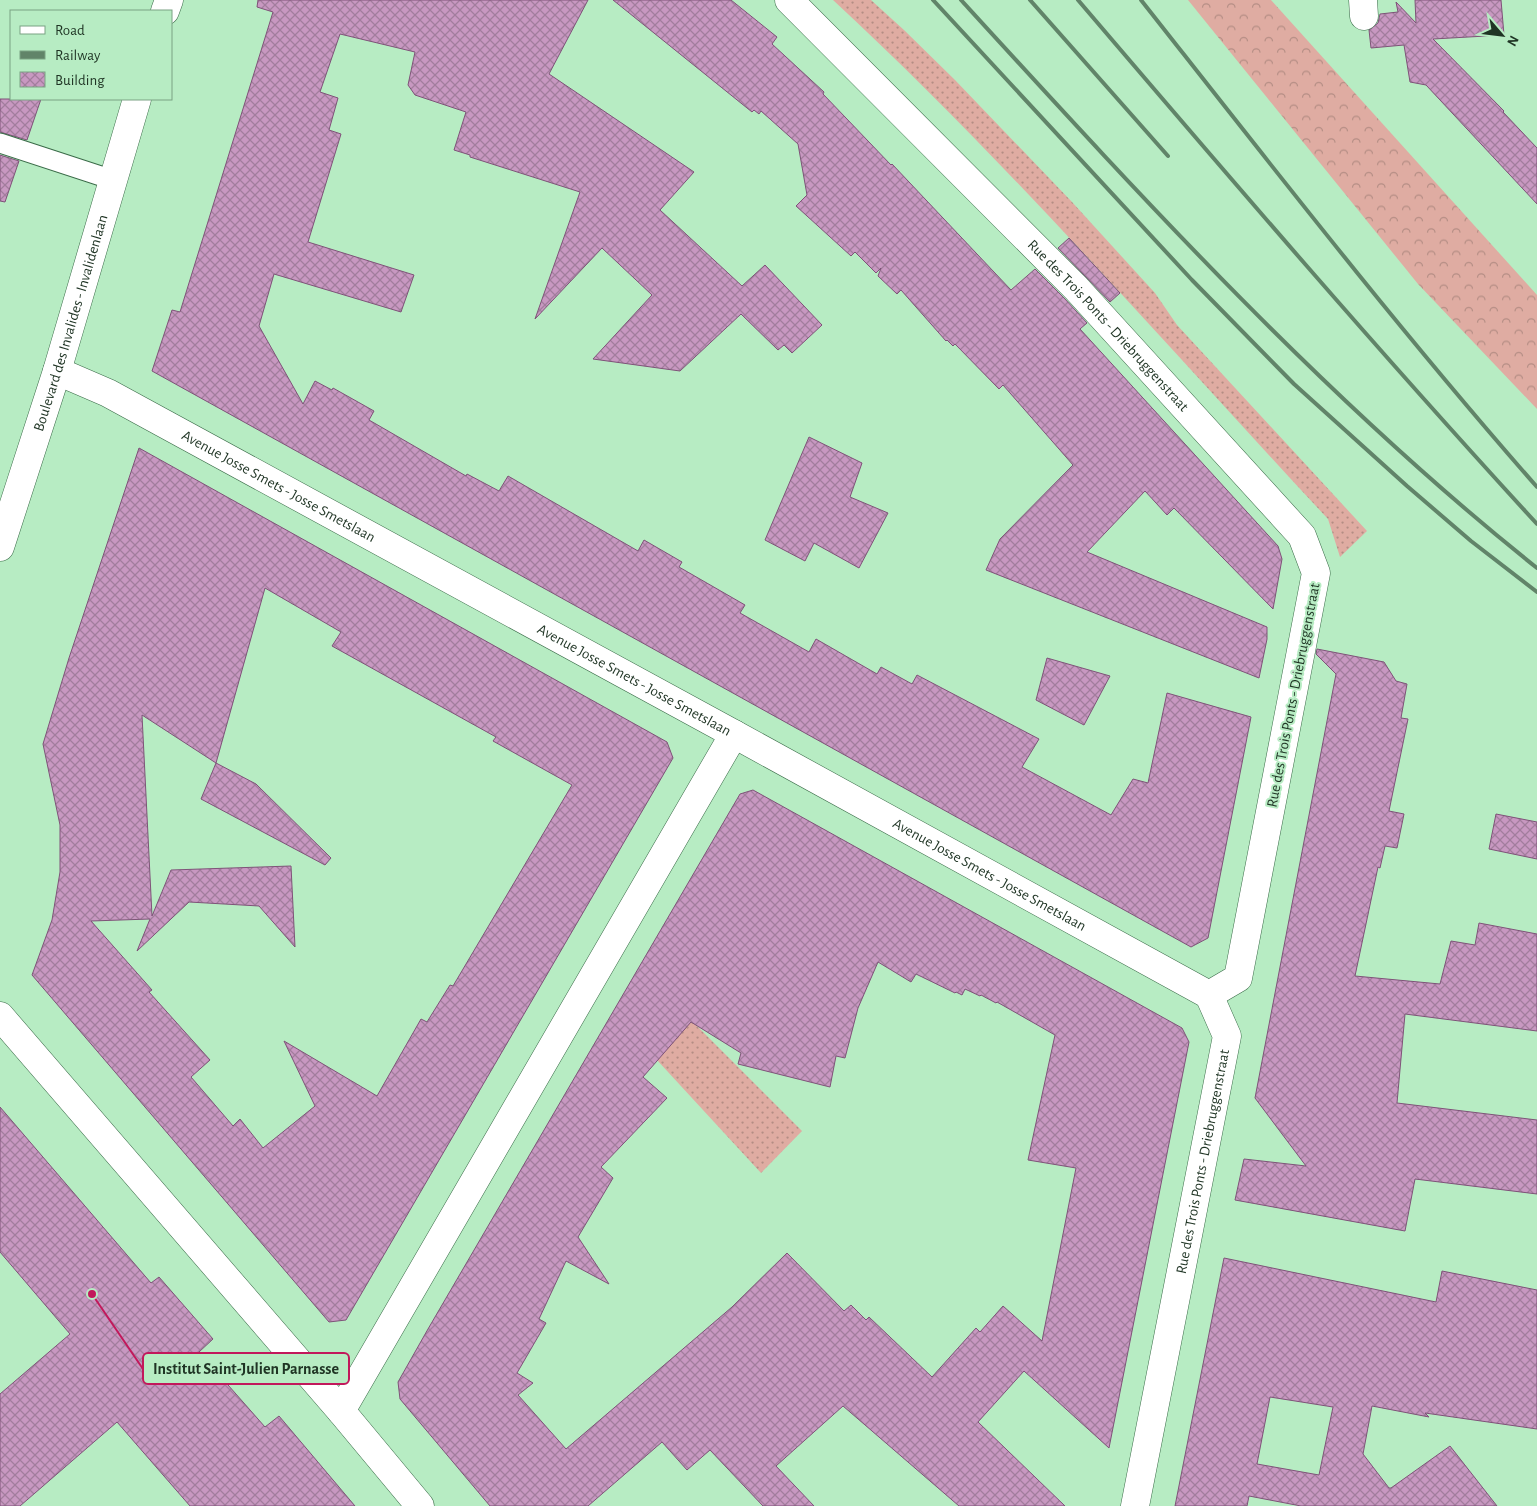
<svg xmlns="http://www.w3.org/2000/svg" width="1537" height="1506" font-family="'Alegreya Sans',sans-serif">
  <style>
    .forest { fill: url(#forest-crowns) }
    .garden { fill: url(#garden-dots) }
    .building { fill: url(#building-cross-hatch); stroke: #7e5378; fill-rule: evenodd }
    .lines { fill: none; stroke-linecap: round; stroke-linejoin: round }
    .lane-casing { stroke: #3a6b48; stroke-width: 21 }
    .street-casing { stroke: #3a6b48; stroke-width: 29 }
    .secondary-casing { stroke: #3a6b48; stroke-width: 29 }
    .lane { stroke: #fff; stroke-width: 19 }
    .street { stroke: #fff; stroke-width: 28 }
    .secondary { stroke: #fff; stroke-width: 28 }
    .rail { stroke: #618469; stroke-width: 4 }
    .labels { text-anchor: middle; stroke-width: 4; stroke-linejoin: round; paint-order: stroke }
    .street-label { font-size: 15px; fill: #1f3424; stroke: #b7ecc3 }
    .leader { fill: none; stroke: #c2185b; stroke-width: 2 }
    .callout-dot { fill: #c2185b; stroke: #b7ecc3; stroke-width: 2 }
    .callout { fill: #b7ecc3; stroke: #c2185b; stroke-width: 2 }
    .callout-label { font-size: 16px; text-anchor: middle; font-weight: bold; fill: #1f3424 }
  </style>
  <defs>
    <pattern id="forest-crowns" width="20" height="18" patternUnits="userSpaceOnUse" patternTransform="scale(1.25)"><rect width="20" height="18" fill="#dfaca2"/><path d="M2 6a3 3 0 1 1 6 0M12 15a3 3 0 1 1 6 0" fill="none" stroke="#b48d84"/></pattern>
    <pattern id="garden-dots" width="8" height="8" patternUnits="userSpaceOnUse" patternTransform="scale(1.25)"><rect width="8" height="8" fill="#dfaca2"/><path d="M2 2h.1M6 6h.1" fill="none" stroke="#b48d84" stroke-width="1.8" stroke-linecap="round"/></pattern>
    <pattern id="building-cross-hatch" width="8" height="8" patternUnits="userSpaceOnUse" patternTransform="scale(1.25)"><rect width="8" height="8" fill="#c898c1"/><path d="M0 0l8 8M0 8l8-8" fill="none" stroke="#a27d9d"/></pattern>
  </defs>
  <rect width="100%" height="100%" fill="#b7ecc3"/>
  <!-- forest -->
  <path class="forest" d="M1188 0H1271L1537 295V409L1418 284Z"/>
  <!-- garden -->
  <path class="garden" d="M833 0H871L904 30 955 80 1072 202 1155 293 1177 325 1367 531 1340 557 1328 519C1165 344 1008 162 833 0Z
    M670 1008 696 1025 802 1131 761 1173 645 1047Z"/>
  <!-- building -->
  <path class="building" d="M258 0H588L549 74 694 172 660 210 742 286 765 265 822 325 792 353 784 345 778 350 741 314 680 371 593 359 652 295 602 248 535 319 580 192 470 157V155L454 150 466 112 415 95 408 85 415 52 340 34 320 92 338 98 329 130 341 134 308 242 414 275 401 312 274 274 259 326 303 404 315 381 332 390 333 388 374 411 369 420 466 476 467 474 499 491 508 476 638 551 644 540 682 562 679 567 745 605 740 613 809 652 816 639 877 674 881 667 912 684 917 675 1039 739 1022 767 1111 815 1133 779 1148 783 1167 693 1251 717 1208 938 1191 947 152 371 172 310 180 312 273 12 257 7Z
    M613 0H731L777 37 772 44 824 92 823 94 891 165 892 164 1011 290 1035 269 1065 299 1087 323 1080 329 1278 546 1282 559 1273 609 1174 508 1167 515 1145 491 1087 552 1267 627V639L1259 678 986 570 1000 539 1073 465 1003 385 999 389 955 344 953 346 947 340 946 341 901 290 897 294 878 276 881 268 876 273 855 252 851 256 796 206 807 195 798 144 761 111 759 114 754 110 752 112Z
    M1415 0H1501L1504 35 1433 39 1504 111 1503 112 1537 148V204L1426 85 1410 82 1404 45 1371 48 1369 30 1378 23 1380 14 1398 12 1396 2 1416 23Z
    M0 99H41L27 140 0 132Z
    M0 155 19 161 5 202 0 201Z
    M1069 238 1120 293 1110 302 1058 248Z
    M809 437 862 463 850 497 888 513 859 568 814 543 805 561 765 540Z
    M139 448 667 742 673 758 346 1320 329 1322 32 975 52 920 60 872V825L43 744 69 658ZM265 588 341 632 332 646 496 737 493 741 572 785 453 986 450 985 427 1022 421 1019 377 1096 284 1041 315 1106 263 1148 240 1119 233 1126 191 1077 210 1060 149 992 152 990 91 921 150 919 137 951 189 902 259 906 295 947 291 866 171 870 152 916 142 715 216 763Z
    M1317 649 1384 662 1396 681 1407 684 1401 718 1408 719 1389 811 1404 814 1397 848 1385 846 1380 868 1378 867 1355 976 1440 984 1451 941 1475 945 1479 923 1537 934V1031L1405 1014 1397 1103 1537 1120V1194L1415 1179 1405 1231 1235 1200 1244 1159 1306 1166 1255 1098 1336 674 1316 654Z
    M1047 658 1110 676 1084 725 1036 700Z
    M216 763 256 784 331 858 325 865 201 799Z
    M753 790 1182 1028 1189 1042 1109 1448 1024 1371 978 1422 1065 1506H959L843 1406 776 1466 814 1506H763L710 1450 687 1470 662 1442 588 1506H490L400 1399 398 1382 428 1329 740 794ZM878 962 911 982 916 974 955 993 956 992 962 995 965 989 980 996 981 995 996 1003 997 1002 1055 1035 1028 1160 1076 1168 1042 1341 1003 1306 980 1332 976 1328 932 1377 869 1317 866 1320 851 1305 844 1311 787 1253 732 1307 566 1449 518 1395 533 1383 517 1373 546 1323 539 1319 566 1261 609 1284 578 1237 613 1178 601 1167 667 1098 643 1077 691 1022 741 1053 738 1064 830 1087 836 1056 845 1058 858 1008Z
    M1496 814 1537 822V859L1489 849Z
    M0 1107 151 1283 159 1277 213 1339 199 1352 265 1427 279 1416 355 1506H190L117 1422 20 1506H0V1394L70 1334 0 1252Z
    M1224 1258 1436 1302 1442 1271 1537 1290V1429L1425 1413 1429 1417 1372 1406 1363 1454 1389 1488H1391L1450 1446 1497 1506H1301L1249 1496 1247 1506H1175ZM1270 1397 1333 1407 1319 1475 1257 1464Z"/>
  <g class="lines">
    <!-- lane casing -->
    <g class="lane-casing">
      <path id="lane" d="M0 143 113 180"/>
    </g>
    <!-- street casing -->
    <g class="street-casing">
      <g id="street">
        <path id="s1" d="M789 0 1076 288 1302 536 1316 573 1238 978 1209 995"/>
        <path d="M1363 0 1364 16"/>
        <path id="s2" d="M57 371 108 393 734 734 1209 995"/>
        <path d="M341 1411 734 734"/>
        <path id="s3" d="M1135 1506 1227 1036 1209 995"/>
      </g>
    </g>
    <!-- secondary casing -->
    <g class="secondary-casing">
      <g id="secondary">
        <path d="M165 11 169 0"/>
        <path id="s4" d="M0 547 57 371 137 99"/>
        <path d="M0 1016 341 1411 420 1506"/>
      </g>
    </g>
    <!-- lane -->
    <use href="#lane" class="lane"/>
    <!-- street -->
    <use href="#street" class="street"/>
    <!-- secondary -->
    <use href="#secondary" class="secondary"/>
    <!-- rail -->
    <path class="rail" d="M933 0 1192 280 1294 384 1407 486 1471 541 1537 592
      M961 0C1143 199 1326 400 1537 568
      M1030 0 1168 156
      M1078 0C1229 177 1380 353 1537 524
      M1141 0C1271 165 1399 330 1537 487"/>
  </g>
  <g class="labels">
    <!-- street labels -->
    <g class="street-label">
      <text dy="5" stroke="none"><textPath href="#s4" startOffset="235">Boulevard des Invalides - Invalidenlaan</textPath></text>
      <text dy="5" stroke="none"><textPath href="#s1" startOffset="456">Rue des Trois Ponts - Driebruggenstraat</textPath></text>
      <text dy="5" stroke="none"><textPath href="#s2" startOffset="250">Avenue Josse Smets - Josse Smetslaan</textPath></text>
      <text dy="5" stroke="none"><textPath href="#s2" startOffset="655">Avenue Josse Smets - Josse Smetslaan</textPath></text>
      <text transform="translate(1293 695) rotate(-79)" y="5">Rue des Trois Ponts - Driebruggenstraat</text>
      <text dy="5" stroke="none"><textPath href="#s2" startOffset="1060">Avenue Josse Smets - Josse Smetslaan</textPath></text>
      <text dy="5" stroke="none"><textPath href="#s3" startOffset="351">Rue des Trois Ponts - Driebruggenstraat</textPath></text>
    </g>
  </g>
  <!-- callouts -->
  <path class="leader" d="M92 1294L143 1369"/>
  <circle class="callout-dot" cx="92" cy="1294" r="5"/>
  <rect class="callout" x="143" y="1353" width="206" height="31" rx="5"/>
  <g class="callout-label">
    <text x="246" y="1374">Institut Saint-Julien Parnasse</text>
  </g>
  <!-- legend -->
  <rect x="10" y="10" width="162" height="90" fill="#b7ecc3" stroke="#7aa283"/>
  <rect x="20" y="26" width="25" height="8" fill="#ffffff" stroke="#7aa283"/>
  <text x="55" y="35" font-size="15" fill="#1f3424">Road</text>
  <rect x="20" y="51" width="25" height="8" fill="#618469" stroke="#7aa283"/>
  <text x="55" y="60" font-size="15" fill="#1f3424">Railway</text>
  <rect x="20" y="72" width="25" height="15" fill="url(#building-cross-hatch)" stroke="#7aa283"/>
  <text x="55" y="85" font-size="15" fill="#1f3424">Building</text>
  <!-- north arrow -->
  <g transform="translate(1502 35) rotate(118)" stroke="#b7ecc3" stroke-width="4" paint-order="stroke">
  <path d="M0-4L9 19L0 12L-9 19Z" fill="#1f3424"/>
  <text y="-8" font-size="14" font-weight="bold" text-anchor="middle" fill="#1f3424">N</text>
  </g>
</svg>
